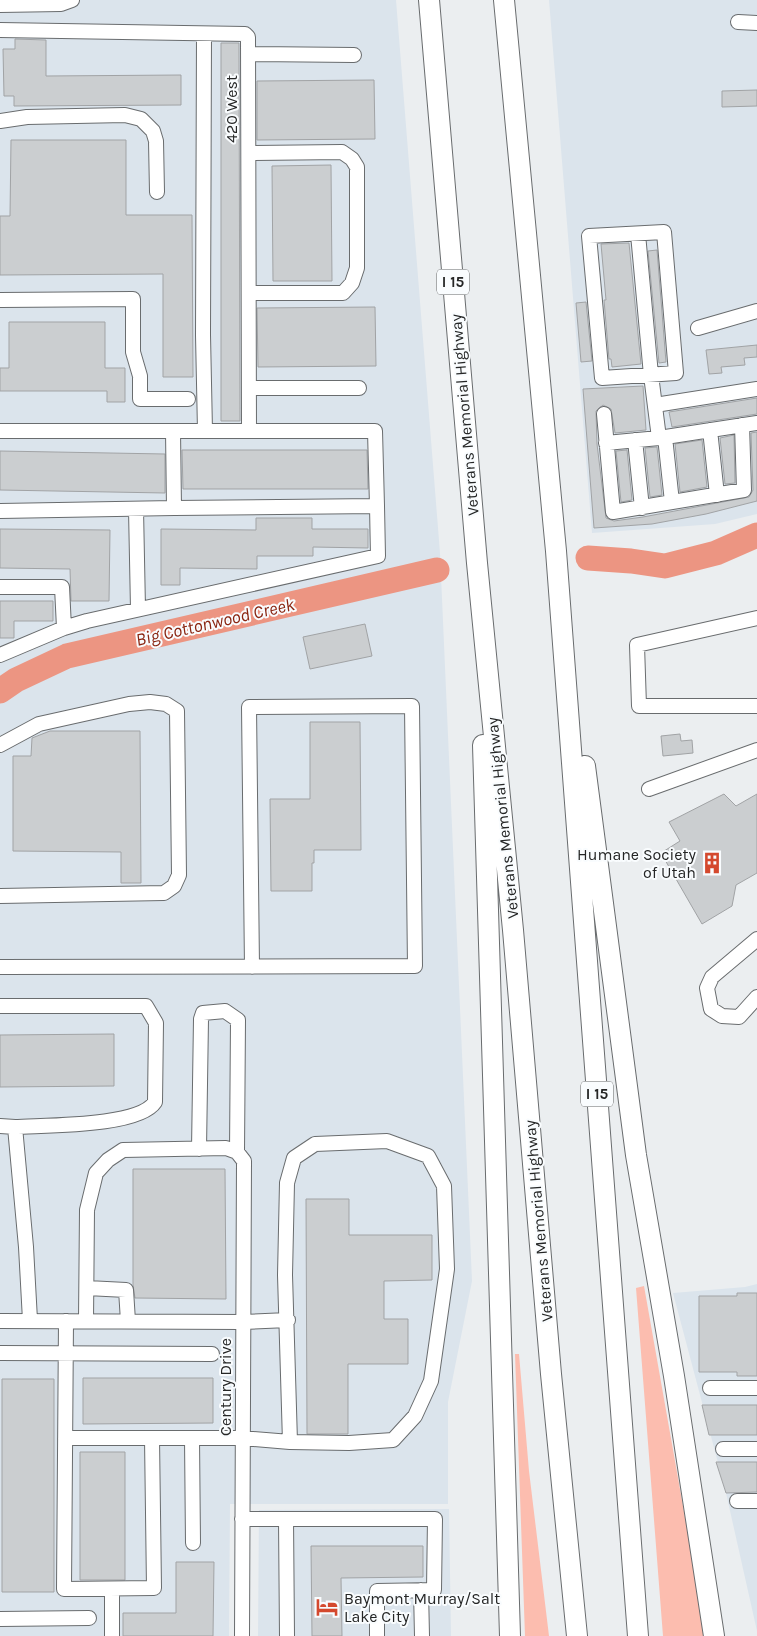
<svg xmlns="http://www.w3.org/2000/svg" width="757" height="1636" font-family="Karla,sans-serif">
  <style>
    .built { fill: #dbe4ec }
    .green { fill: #fcbdaf }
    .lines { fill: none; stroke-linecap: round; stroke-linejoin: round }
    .river { stroke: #ec9582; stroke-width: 25 }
    .building { fill: #cbced0; stroke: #a1a3a5 }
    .minor-casing { stroke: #696c6e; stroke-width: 16 }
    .highway-casing { stroke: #696c6e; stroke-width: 22 }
    .minor { stroke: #fff; stroke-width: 14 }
    .highway { stroke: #fff; stroke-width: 20 }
    .labels { text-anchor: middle; stroke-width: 4; stroke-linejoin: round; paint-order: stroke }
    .shield { fill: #f9fcfe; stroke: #656667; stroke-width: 1 }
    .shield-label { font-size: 15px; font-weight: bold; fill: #252626 }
    .street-label { font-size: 16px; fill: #252626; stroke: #f9fcfe }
    .poi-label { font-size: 16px; fill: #252626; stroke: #f9fcfe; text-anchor: end }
    .water-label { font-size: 18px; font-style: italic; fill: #8a2511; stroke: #f9fcfe }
  </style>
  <rect width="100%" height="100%" fill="#ebeef0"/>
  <!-- built -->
  <path class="built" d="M0 0H396L440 553 472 1281 448 1402V1504H230L229 1636H0Z
    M549 0H757V514L715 524 592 533Z
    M757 1284V1631L726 1493 673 1293 745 1287Z
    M449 1509 451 1636H258L259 1510Z"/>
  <!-- green -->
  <path class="green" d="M644 1286 706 1636H663L636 1288Z
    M515 1354H519L529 1471 549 1636H525Z"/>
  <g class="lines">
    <!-- river -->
    <path class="river" d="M588 558 631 561 665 566 716 553 757 535
      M0 691 16 680 67 656 437 570"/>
  </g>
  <!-- building -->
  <path class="building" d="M15 39 46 40V76L181 75V105L14 106V96H4L3 49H15Z
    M221 43H239L240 421H221Z
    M374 80 375 139 257 140V81Z
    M757 90V106L722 107V91Z
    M11 140H126V215H192L193 377H163V274L0 275V216H10Z
    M331 165 332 281H273L272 166Z
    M629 243 641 364 612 367 611 359H609L604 300H606L601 244Z
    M657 250 666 362 659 363 648 251Z
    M586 302 592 361 581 362 576 303Z
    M375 307 376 366 258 367 257 308Z
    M9 322H105V368H125V402H107V391H0V368H9Z
    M757 345V357L744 358 745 365 721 367 722 373 709 374 706 350Z
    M643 386 646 430 615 433 611 409 603 405 596 411 597 444 606 518 614 521 643 517 749 497 753 490 751 433 757 432V501L706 514 652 524 594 528 583 389Z
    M757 398V414L672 427 669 412Z
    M734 435 735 483 725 484 720 438Z
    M702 440 707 487 680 492 675 444Z
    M657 447 662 495 650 497 645 448Z
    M182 450H367L368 489H183Z
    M627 450 632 500 621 502 616 451Z
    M0 451 165 454V493L0 490Z
    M256 518H312V529H368V548L313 547V556H257V569L180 568V585H161V529L256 530Z
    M0 529 110 530 109 601H71L70 569 0 568Z
    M0 601H53V621H14V638H0Z
    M365 624 372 656 310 669 303 637Z
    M310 722H360L361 850H314V863H312V891H271L270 799H310Z
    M50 731H140L141 883H121V852L13 851V756H31L32 738Z
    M680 734 681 741 692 740 693 753 663 756 661 736Z
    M724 794 736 806 757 794V873L736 885 732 906 702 924 661 853 680 841 669 822Z
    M114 1034V1086L0 1087V1035Z
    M133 1169H225L226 1299 135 1298 133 1285Z
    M306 1199H349V1235H432V1280L384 1281V1319H408V1364H348V1434H307Z
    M737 1293H757V1376H737V1372H699V1296H737Z
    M83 1378H213V1423L83 1424Z
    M2 1379H54V1592H2Z
    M702 1405H757V1435H709Z
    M80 1452H125V1580H80Z
    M716 1462H757V1492L726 1493Z
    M311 1546H423V1577L341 1578 342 1636H312Z
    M176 1562H214L213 1636H123V1613H176Z"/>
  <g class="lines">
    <!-- minor casing -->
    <g class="minor-casing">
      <path id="minor" d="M0 5 61 4 72 0
        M738 22 757 23
        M0 30 245 34 248 37 249 431
        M204 34 203 335 205 431
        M249 54 354 55
        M0 121 27 117 125 115 141 119 153 131 156 141 157 192
        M664 232 676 373 602 378 589 236Z
        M638 234 651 375 659 438 757 423
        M249 293H343L352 283 357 268V167L352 159 342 152 249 153
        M0 300 133 299V352L140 376V399H188
        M698 328 757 311
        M249 388H359
        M655 405 757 389
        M604 414 613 512 744 490 742 425
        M710 430 717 495
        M0 431H173L174 508 0 511
        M173 431H375L377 506 174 508
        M665 437 672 502
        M635 440 642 508
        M606 443 659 438
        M136 509 138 609
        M0 587H62L64 628
        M757 618 637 645 639 706H757
        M0 655 64 628 87 621 378 556 377 506
        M0 745 39 724 129 704 150 702 166 704 177 711 179 875 174 886 164 893 0 896
        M649 789 757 750
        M757 939 712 977 707 988 711 1009 722 1016 739 1017 757 997
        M0 967 415 966 412 706 249 707 252 967
        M0 1006H146L156 1023 155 1102C139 1127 44 1125 15 1127
        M0 1126 15 1127 26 1247 30 1320
        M199 1149 201 1019 203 1013 225 1011 238 1020 237 1152
        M87 1288 126 1290 128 1321
        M0 1321 243 1322 288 1320
        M66 1321 64 1589 154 1588 152 1438H242L290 1442 285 1275 287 1183 294 1158 315 1144 387 1141 428 1156 444 1186 447 1269 431 1381 415 1416 393 1440 349 1443 290 1442
        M86 1321 87 1210 96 1173 108 1160 123 1150 226 1148 237 1152 244 1161 242 1636
        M0 1353 212 1354
        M710 1388H757
        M65 1438H152
        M192 1438 193 1543
        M723 1449H757
        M737 1501H757
        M242 1519H435L434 1590 377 1591V1636
        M286 1519 287 1636
        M112 1589V1636
        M421 1590 422 1636
        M0 1619 89 1618"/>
    </g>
    <!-- highway casing -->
    <g class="highway-casing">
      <path id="highway" d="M429 0 477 563 513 930 551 1374 577 1636
        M504 0 556 551 638 1636
        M483 745 510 1636
        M585 766 636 1155 674 1376 714 1636"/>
    </g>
    <!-- minor -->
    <use href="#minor" class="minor"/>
    <!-- highway -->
    <use href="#highway" class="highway"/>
  </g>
  <!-- icons -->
  <defs>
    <g id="building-bare" transform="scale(1.725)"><path d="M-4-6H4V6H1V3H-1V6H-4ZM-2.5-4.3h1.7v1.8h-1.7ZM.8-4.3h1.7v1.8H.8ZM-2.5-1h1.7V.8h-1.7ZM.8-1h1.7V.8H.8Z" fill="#d4492e" stroke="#f9fcfe" stroke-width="2.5" paint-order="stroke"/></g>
    <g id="hotel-bare" transform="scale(1.725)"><path d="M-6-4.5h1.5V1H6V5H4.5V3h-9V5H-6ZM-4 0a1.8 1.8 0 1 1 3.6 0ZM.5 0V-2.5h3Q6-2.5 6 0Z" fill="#d4492e" stroke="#f9fcfe" stroke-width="2.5" paint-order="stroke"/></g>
  </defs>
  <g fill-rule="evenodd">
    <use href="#building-bare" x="712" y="863"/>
    <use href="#hotel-bare" x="327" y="1607"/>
  </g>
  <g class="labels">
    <!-- shield labels -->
    <g class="shield">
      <rect x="437" y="269.5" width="32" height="25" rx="4"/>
      <rect x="581" y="1081.5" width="32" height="25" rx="4"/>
    </g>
    <g class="shield-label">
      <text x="453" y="287">I 15</text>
      <text x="597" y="1099">I 15</text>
    </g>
    <!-- street labels -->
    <g class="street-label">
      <text transform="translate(231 109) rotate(-90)" y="6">420 West</text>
      <text transform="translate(464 415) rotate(-95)" y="6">Veterans Memorial Highway</text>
      <text transform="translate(502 818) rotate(-96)" y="6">Veterans Memorial Highway</text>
      <text transform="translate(538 1221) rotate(-95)" y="6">Veterans Memorial Highway</text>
      <text transform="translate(225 1387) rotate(-90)" y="6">Century Drive</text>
    </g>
    <!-- poi labels -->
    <g class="poi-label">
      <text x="696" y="860">Humane Society<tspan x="696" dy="18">of Utah</tspan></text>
      <text x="344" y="1604" text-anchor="start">Baymont Murray/Salt<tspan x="344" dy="18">Lake City</tspan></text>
    </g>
    <!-- water labels -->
    <g class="water-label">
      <text transform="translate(215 622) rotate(-13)" y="6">Big Cottonwood Creek</text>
    </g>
  </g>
</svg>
